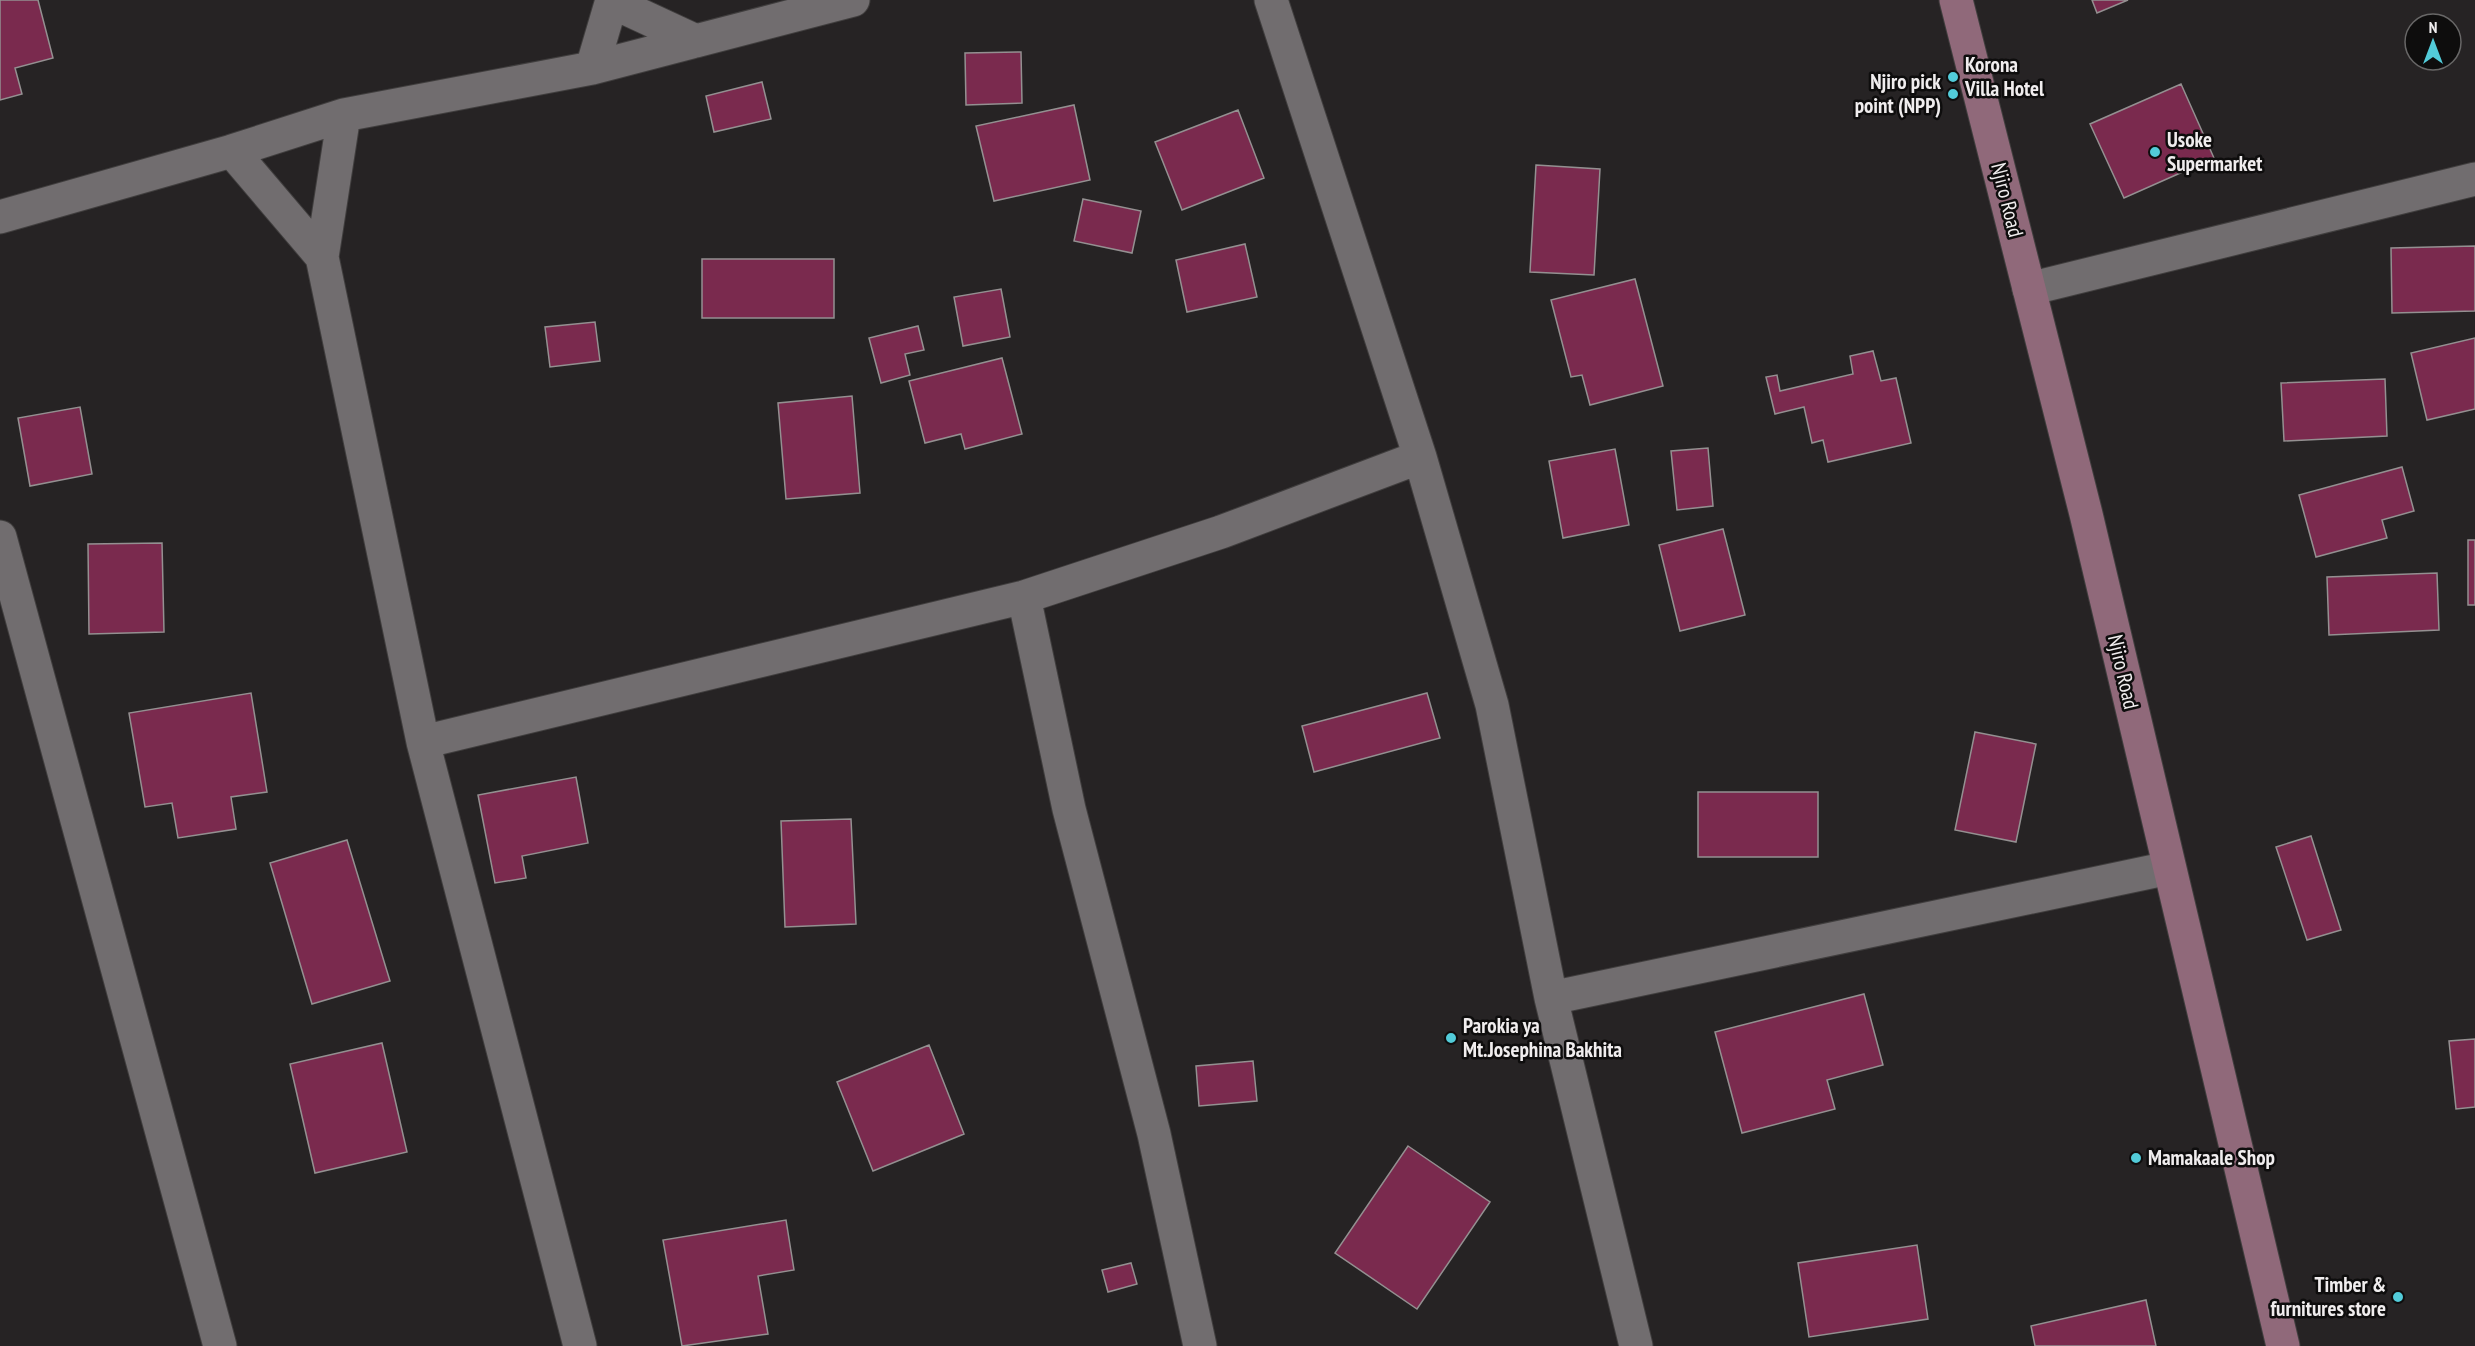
<svg xmlns="http://www.w3.org/2000/svg" width="2475" height="1346" font-family="'PT Sans Narrow',sans-serif">
  <style>
    .building { fill: #7a2a4e; stroke: #949091; stroke-width: 1.5 }
    .lines { fill: none; stroke-linecap: round; stroke-linejoin: round }
    .street-casing { stroke: #403e3e; stroke-width: 35 }
    .secondary-casing { stroke: #403e3e; stroke-width: 35 }
    .street { stroke: #716d6f; stroke-width: 33 }
    .secondary { stroke: #90697a; stroke-width: 33 }
    .poi-dot { fill: #52cbd9; stroke: #0e0d0d; stroke-width: 2 }
    .labels { text-anchor: middle; stroke-width: 5; stroke-linejoin: round; paint-order: stroke }
    .poi-label { font-size: 21px; font-weight: bold; fill: #f0edee; stroke: #0e0d0d; text-anchor: start }
    .street-label { font-size: 21px; fill: #f0edee; stroke: #0e0d0d }
  </style>
  <rect width="100%" height="100%" fill="#262324"/>
  <!-- building -->
  <path class="building" d="M0 0H38L53 58 15 68 22 94 0 100Z
    M2092 0H2128L2097 13Z
    M1021 52 1022 103 966 105 965 53Z
    M762 82 771 119 714 132 706 96Z
    M2181 84 2214 158 2124 198 2090 124Z
    M1074 105 1090 180 994 201 976 126Z
    M1238 110 1264 178 1182 210 1155 142Z
    M1536 165 1600 169 1594 275 1530 272Z
    M1083 199 1141 211 1132 253 1074 241Z
    M1245 244 1257 297 1187 312 1176 260Z
    M2475 246V311L2392 313 2391 248Z
    M702 259H834V318H702Z
    M1635 279 1663 386 1590 405 1582 375 1571 377 1551 300Z
    M1001 289 1010 337 963 346 954 297Z
    M595 322 600 361 550 367 545 327Z
    M918 326 924 350 905 354 910 375 881 383 869 338Z
    M2475 338V409L2427 420 2411 353Z
    M1873 351 1881 381 1896 378 1911 443 1828 462 1823 440 1812 443 1804 407 1775 414 1766 377 1777 375 1780 391 1853 374 1850 356Z
    M1002 358 1022 434 965 449 961 434 925 443 909 381Z
    M2385 379 2387 436 2284 441 2281 383Z
    M852 396 860 493 786 499 778 403Z
    M80 407 92 474 30 486 18 418Z
    M1708 448 1713 506 1677 510 1671 451Z
    M1615 449 1629 525 1563 538 1549 461Z
    M2402 467 2414 511 2382 520 2387 538 2316 557 2299 495Z
    M1723 529 1745 615 1680 631 1659 545Z
    M2468 540H2475V605H2468Z
    M162 543 164 632 89 634 88 544Z
    M2437 573 2439 630 2329 635 2327 577Z
    M251 693 267 792 231 797 236 829 178 838 172 803 145 807 129 713Z
    M1427 693 1440 738 1314 772 1302 726Z
    M1975 732 2036 744 2016 842 1955 830Z
    M576 777 588 843 522 856 526 878 495 883 478 795Z
    M1698 792H1818V857H1698Z
    M851 819 856 924 785 927 781 821Z
    M2311 836 2341 930 2307 940 2276 847Z
    M347 840 390 981 312 1004 270 863Z
    M1864 994 1883 1065 1827 1080 1835 1109 1742 1133 1715 1032Z
    M2475 1039V1107L2456 1109 2449 1041Z
    M382 1043 407 1152 315 1173 290 1064Z
    M929 1045 964 1134 873 1171 837 1082Z
    M1253 1061 1257 1101 1199 1106 1196 1066Z
    M1408 1146 1490 1202 1417 1309 1335 1253Z
    M786 1220 794 1270 758 1276 768 1334 682 1346 663 1240Z
    M1917 1245 1928 1319 1809 1337 1798 1263Z
    M1131 1263 1137 1284 1108 1292 1102 1270Z
    M2146 1300 2156 1346H2035L2031 1326Z"/>
  <g class="lines">
    <!-- street casing -->
    <g class="street-casing">
      <path id="street" d="M1271 0 1420 457 1492 705 1551 998 1636 1346
        M612 2 696 41
        M592 68 612 0
        M232 151 322 257 423 742 580 1346
        M0 217 232 151 344 115 592 68 853 0
        M322 257 344 115
        M2029 289 2475 179
        M0 537 220 1346
        M1024 597 1069 809 1154 1134 1200 1346
        M423 742 1024 597 1221 532 1420 457
        M1551 998 2169 868"/>
    </g>
    <!-- secondary casing -->
    <g class="secondary-casing">
      <path id="secondary" d="M1956 0 2086 514 2283 1346"/>
    </g>
    <!-- street -->
    <use href="#street" class="street"/>
    <!-- secondary -->
    <use href="#secondary" class="secondary"/>
  </g>
  <!-- markers -->
  <g class="poi-dot">
    <circle cx="1953" cy="77" r="6"/>
    <circle cx="1953" cy="94" r="6"/>
    <circle cx="2155" cy="152" r="6"/>
    <circle cx="1451" cy="1038" r="6"/>
    <circle cx="2136" cy="1158" r="6"/>
    <circle cx="2398" cy="1297" r="6"/>
  </g>
  <g class="labels">
    <!-- poi labels -->
    <g class="poi-label">
      <text x="1965" y="72">Korona<tspan x="1965" dy="24">Villa Hotel</tspan></text>
      <text x="1941" y="89" text-anchor="end">Njiro pick<tspan x="1941" dy="24">point (NPP)</tspan></text>
      <text x="2167" y="147">Usoke<tspan x="2167" dy="24">Supermarket</tspan></text>
      <text x="1463" y="1033">Parokia ya<tspan x="1463" dy="24">Mt.Josephina Bakhita</tspan></text>
      <text x="2148" y="1165">Mamakaale Shop</text>
      <text x="2386" y="1292" text-anchor="end">Timber &amp;<tspan x="2386" dy="24">furnitures store</tspan></text>
    </g>
    <!-- street labels -->
    <g class="street-label">
      <text transform="translate(2007 200) rotate(76)" y="7">Njiro Road</text>
      <text transform="translate(2123 672) rotate(77)" y="7">Njiro Road</text>
    </g>
  </g>
  <!-- north arrow -->
  <g transform="translate(2433 42)"><circle r="28" fill="#0e0d0d" stroke="#686767" stroke-width="1.5"/>
  <path d="M0-4.5L10 22L0 15L-10 22Z" fill="#52cbd9"/>
  <text y="-9" font-size="16" font-weight="bold" text-anchor="middle" fill="#f0edee">N</text>
  </g>
</svg>
